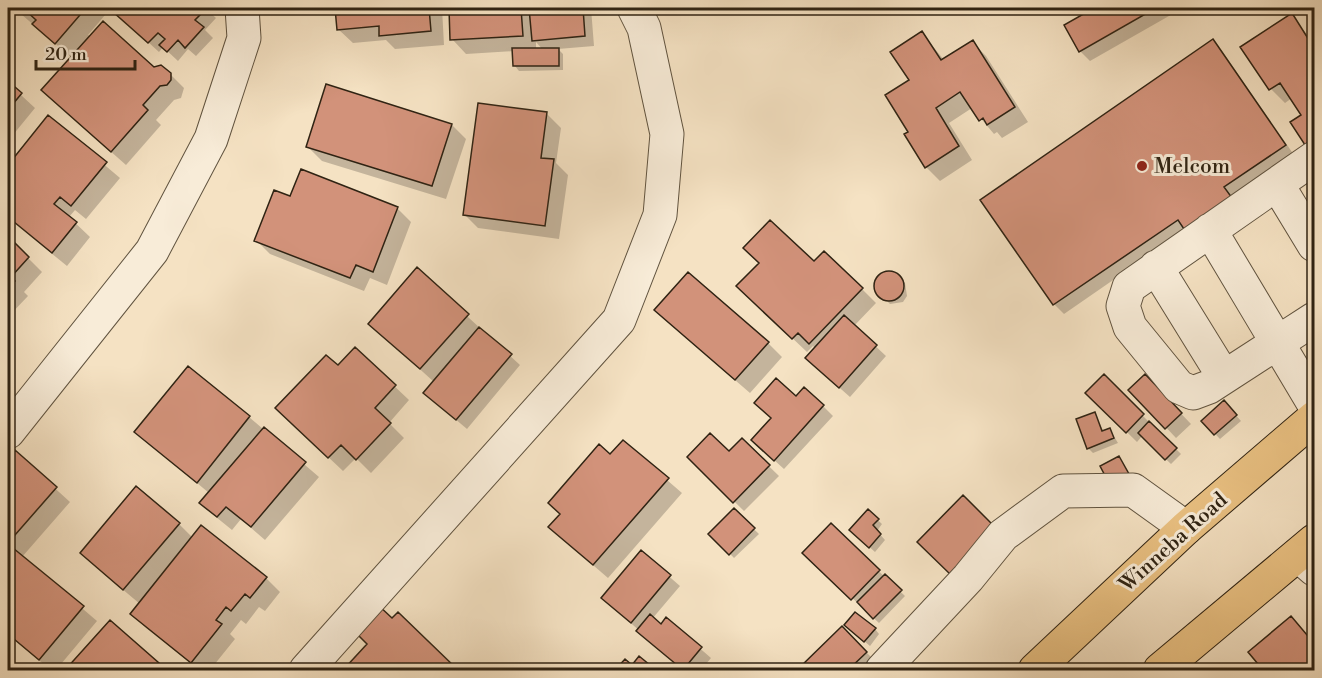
<svg xmlns="http://www.w3.org/2000/svg" width="1322" height="678" font-family="'Libre Bodoni',serif">
  <style>
    .shadow { fill: #0003; fill-rule: evenodd }
    .building { fill: #d2927a; stroke: #2f2313; stroke-width: 1.5 }
    .lines { fill: none; stroke-linecap: round; stroke-linejoin: round }
    .minor-casing { stroke: #60533f; stroke-width: 35 }
    .highway-casing { stroke: #2f2313; stroke-width: 35 }
    .minor { stroke: #f8ecd8; stroke-width: 33 }
    .highway { stroke: #eac182; stroke-width: 33 }
    .poi-dot { fill: #8f2418; stroke: #f8ecd8; stroke-width: 2 }
    .labels { text-anchor: middle; stroke-width: 6; stroke-linejoin: round; paint-order: stroke }
    .poi-label { font-size: 21px; fill: #2f2313; stroke: #f8ecd8; text-anchor: start }
    .street-label { font-size: 21px; fill: #2f2313; stroke: #f8ecd8 }
  </style>
  <rect width="100%" height="100%" fill="#f5e2c3"/>
  <filter id="stains"><feTurbulence type="fractalNoise" baseFrequency=".00333" numOctaves="4"/><feColorMatrix values="0 0 0 0 .2 0 0 0 0 .09 0 0 0 0 .02 0 0 0 .5 -.17"/></filter>
  <radialGradient id="worn" r=".72"><stop offset=".6" stop-color="#630" stop-opacity="0"/><stop offset="1" stop-color="#630" stop-opacity=".3"/></radialGradient>
  <!-- shadow -->
  <path class="shadow" d="M14 8H111L88 35 170 74 184 88 181 98 174 100 156 120 161 125 126 165 57 104 72 58Z
    M118 8H205L216 18 205 30 213 38 196 56 188 49 178 61 163 47 159 52 114 11Z
    M337 8H442L444 45 395 49 386 40 353 43 338 29Z
    M450 8H591L594 46 558 49 563 54V70L519 71 515 66 514 51 466 54 452 39ZM536 42 543 50H536Z
    M889 8H902L894 13Z
    M1097 8H1183L1090 61 1080 51 1066 26Z
    M1291 15 1314 43V152L1306 144 1303 116 1292 98 1285 103 1271 89 1243 47Z
    M922 33 944 60 972 42 986 56 1028 122 1002 138 997 132 994 134 972 108 949 123 972 160 940 181 926 167 910 132 911 81Z
    M1213 41 1222 51 1294 155 1064 314 1054 304 982 200Z
    M8 83 35 108 8 141Z
    M547 114 561 128 556 163 568 175 559 239 478 228 464 214Z
    M48 117 120 178 86 219 75 210 69 217 90 237 67 266 8 218V167Z
    M452 125 466 139 446 199 322 161 307 146Z
    M291 198 397 208 411 222 387 285 370 278 364 291 270 254 256 240Z
    M8 238 42 272 24 292 28 296 8 317Z
    M814 264 862 289 876 303 854 326 886 356 850 397 816 367 815 348 813 346 807 352 752 300Z
    M417 270 520 365 467 429 435 402 434 382 370 324Z
    M886 273H893L905 283 907 296 903 302 890 304 875 289 880 275Z
    M670 324 768 343 782 357 750 393Z
    M355 349 409 400 389 423 404 438 371 473 356 458 343 471 291 422Z
    M1145 376 1191 424 1176 438 1131 390Z
    M1104 377 1181 454 1171 464 1142 436 1137 442 1087 393Z
    M796 398 823 406 833 416 784 469 763 450Z
    M1224 402 1241 421 1220 439 1203 421Z
    M1094 413 1104 432 1110 430 1118 443 1093 453 1088 448Z
    M249 417 319 477 265 540 241 519 232 530 216 517 202 503 209 493 136 432Z
    M742 440 779 476 744 511 689 457 729 454Z
    M623 442 682 493 608 578 565 541 561 515Z
    M15 452 70 502 22 557 97 621 56 670H51L8 635V460Z
    M734 510 759 534 734 558 711 534Z
    M868 511 882 524 877 531 885 540 875 552 856 535Z
    M179 524 193 538 266 578 280 592 265 611 259 607 246 624 241 620 230 634 235 639 210 670H199L146 628 132 614 140 604 96 567Z
    M831 526 905 596 879 623 804 553Z
    M641 552 680 586 652 619 661 626 666 619 711 658 701 670H683L613 607Z
    M398 614 456 670H345Z
    M111 622 165 670H67Z
    M842 628 876 662 867 670H799Z
    M875 629 879 634 870 646 851 630Z
    M1314 631V670H1265L1250 653 1308 637Z
    M640 658 654 670H617L625 661 632 667Z"/>
  <!-- building -->
  <path class="building" d="M15 8H86L55 44 32 24 36 20 24 9 21 13Z
    M116 8H207L195 20 204 27 185 48 178 40 167 52 159 45 165 39 158 33 148 43 112 11Z
    M335 8H429L431 31 379 36V26L337 30Z
    M449 8H521L523 36 450 40Z
    M529 8H583L585 36 532 41Z
    M1094 8H1156L1079 52 1064 25Z
    M1292 13 1314 48V138L1305 145 1290 122 1301 115 1280 83 1269 90 1240 47Z
    M103 21 154 67 161 65 171 73V80L167 85 160 86 143 105 148 110 111 152 41 90Z
    M922 31 941 60 973 40 1015 107 987 125 983 118 979 121 960 92 936 108 959 146 925 168 904 134 908 132 885 95 909 80 890 52Z
    M1213 39 1286 145 1224 187 1235 202 1188 235 1178 220 1053 305 980 200Z
    M512 48H559V66H513Z
    M8 81 22 93 8 110Z
    M326 84 452 124 432 186 306 147Z
    M478 103 547 112 541 158 554 159 545 226 463 215Z
    M48 115 107 162 71 206 60 197 54 204 77 222 52 253 8 217V165Z
    M301 169 398 207 373 272 356 265 350 278 254 241 274 190 290 196Z
    M770 220 814 261 824 251 863 288 809 344 798 333 792 339 736 286 759 263 743 248Z
    M8 236 29 257 11 277 15 281 8 288Z
    M417 267 469 314 420 369 368 324Z
    M874 286a15 15 0 1 1 30 0a15 15 0 1 1-30 0Z
    M688 272 769 342 735 380 654 310Z
    M844 315 877 345 839 388 805 358Z
    M479 327 512 354 456 420 423 393Z
    M355 347 396 385 375 408 391 423 356 460 341 445 328 458 275 408 326 355 338 365Z
    M188 366 250 416 197 483 134 432Z
    M1104 374 1144 414 1126 433 1085 393Z
    M1145 374 1182 413 1165 429 1128 390Z
    M776 378 796 396 804 387 824 405 774 461 751 440 771 418 754 403Z
    M1224 400 1237 415 1214 435 1201 421Z
    M1095 412 1102 431 1110 428 1114 438 1087 449 1076 419Z
    M1149 421 1177 448 1165 460 1138 433Z
    M264 427 306 462 251 527 226 507 217 517 199 503Z
    M710 433 729 451 742 438 770 465 733 503 687 457Z
    M623 440 669 478 593 565 548 527 560 514 548 503 599 444 610 454Z
    M15 450 57 487 8 543V458Z
    M1119 456 1129 474 1110 485 1100 466Z
    M136 486 180 523 123 590 80 553Z
    M963 495 993 525 953 577 917 542Z
    M734 508 755 528 729 555 708 534Z
    M868 509 879 519 873 525 881 534 869 548 849 530Z
    M831 523 880 570 851 600 802 553Z
    M201 525 267 577 250 598 245 594 231 611 226 607 216 620 222 624 191 663 130 614Z
    M13 548 84 606 39 660 8 634V555Z
    M641 550 671 575 631 623 601 598Z
    M885 574 902 590 873 619 857 602Z
    M377 604 392 618 398 612 458 670H343L367 644 352 629Z
    M855 612 876 628 864 642 844 625Z
    M650 614 661 624 666 617 702 647 683 670 636 631Z
    M1291 616 1307 635 1314 629V667L1311 670H1263L1248 652Z
    M110 620 167 670H65Z
    M842 626 867 652 848 670H797Z
    M639 656 656 670H615L625 659 632 665Z"/>
  <g class="lines">
    <!-- minor casing -->
    <g class="minor-casing">
      <path id="minor" d="M1314 158 1129 287 1123 306 1130 327 1179 387 1193 393 1209 387 1314 319
        M1277 184 1314 245
        M1210 230 1314 404
        M1156 267 1224 377
        M8 432 152 251 211 139 244 38 242 8
        M1298 555 1314 569
        M306 670 619 320 660 215 667 134 644 28 634 8
        M882 670 968 578 1003 535 1063 491 1133 490 1186 528"/>
    </g>
    <!-- highway casing -->
    <g class="highway-casing">
      <path id="highway" d="M1035 670 1186 528 1314 418
        M1160 670 1314 541"/>
    </g>
    <!-- minor -->
    <use href="#minor" class="minor"/>
    <!-- highway -->
    <use href="#highway" class="highway"/>
  </g>
  <!-- markers -->
  <circle class="poi-dot" cx="1142" cy="166" r="6"/>
  <g class="labels">
    <!-- poi labels -->
    <g class="poi-label">
      <text x="1154" y="173">Melcom</text>
    </g>
    <!-- street labels -->
    <g class="street-label">
      <text transform="translate(1173 542) rotate(-42)" y="7">Winneba Road</text>
    </g>
  </g>
  <!-- margin -->
  <rect width="1322" height="678" fill="none" stroke="#f5e2c3" stroke-width="30"/>
  <rect x="9" y="9" width="1304" height="660" fill="none" stroke="#2f2313" stroke-width="3"/>
  <rect x="15" y="15" width="1292" height="648" fill="none" stroke="#2f2313" stroke-width="1.5"/>
  <!-- scale -->
  <path d="M36 60v9h99v-9" fill="none" stroke="#2f2313" stroke-width="3"/>
  <text x="45" y="60" font-size="18" fill="#2f2313" stroke="#f8ecd8" stroke-width="4.5" paint-order="stroke">20 m</text>
  <rect width="100%" height="100%" filter="url(#stains)"/>
  <rect width="100%" height="100%" fill="url(#worn)"/>
</svg>
